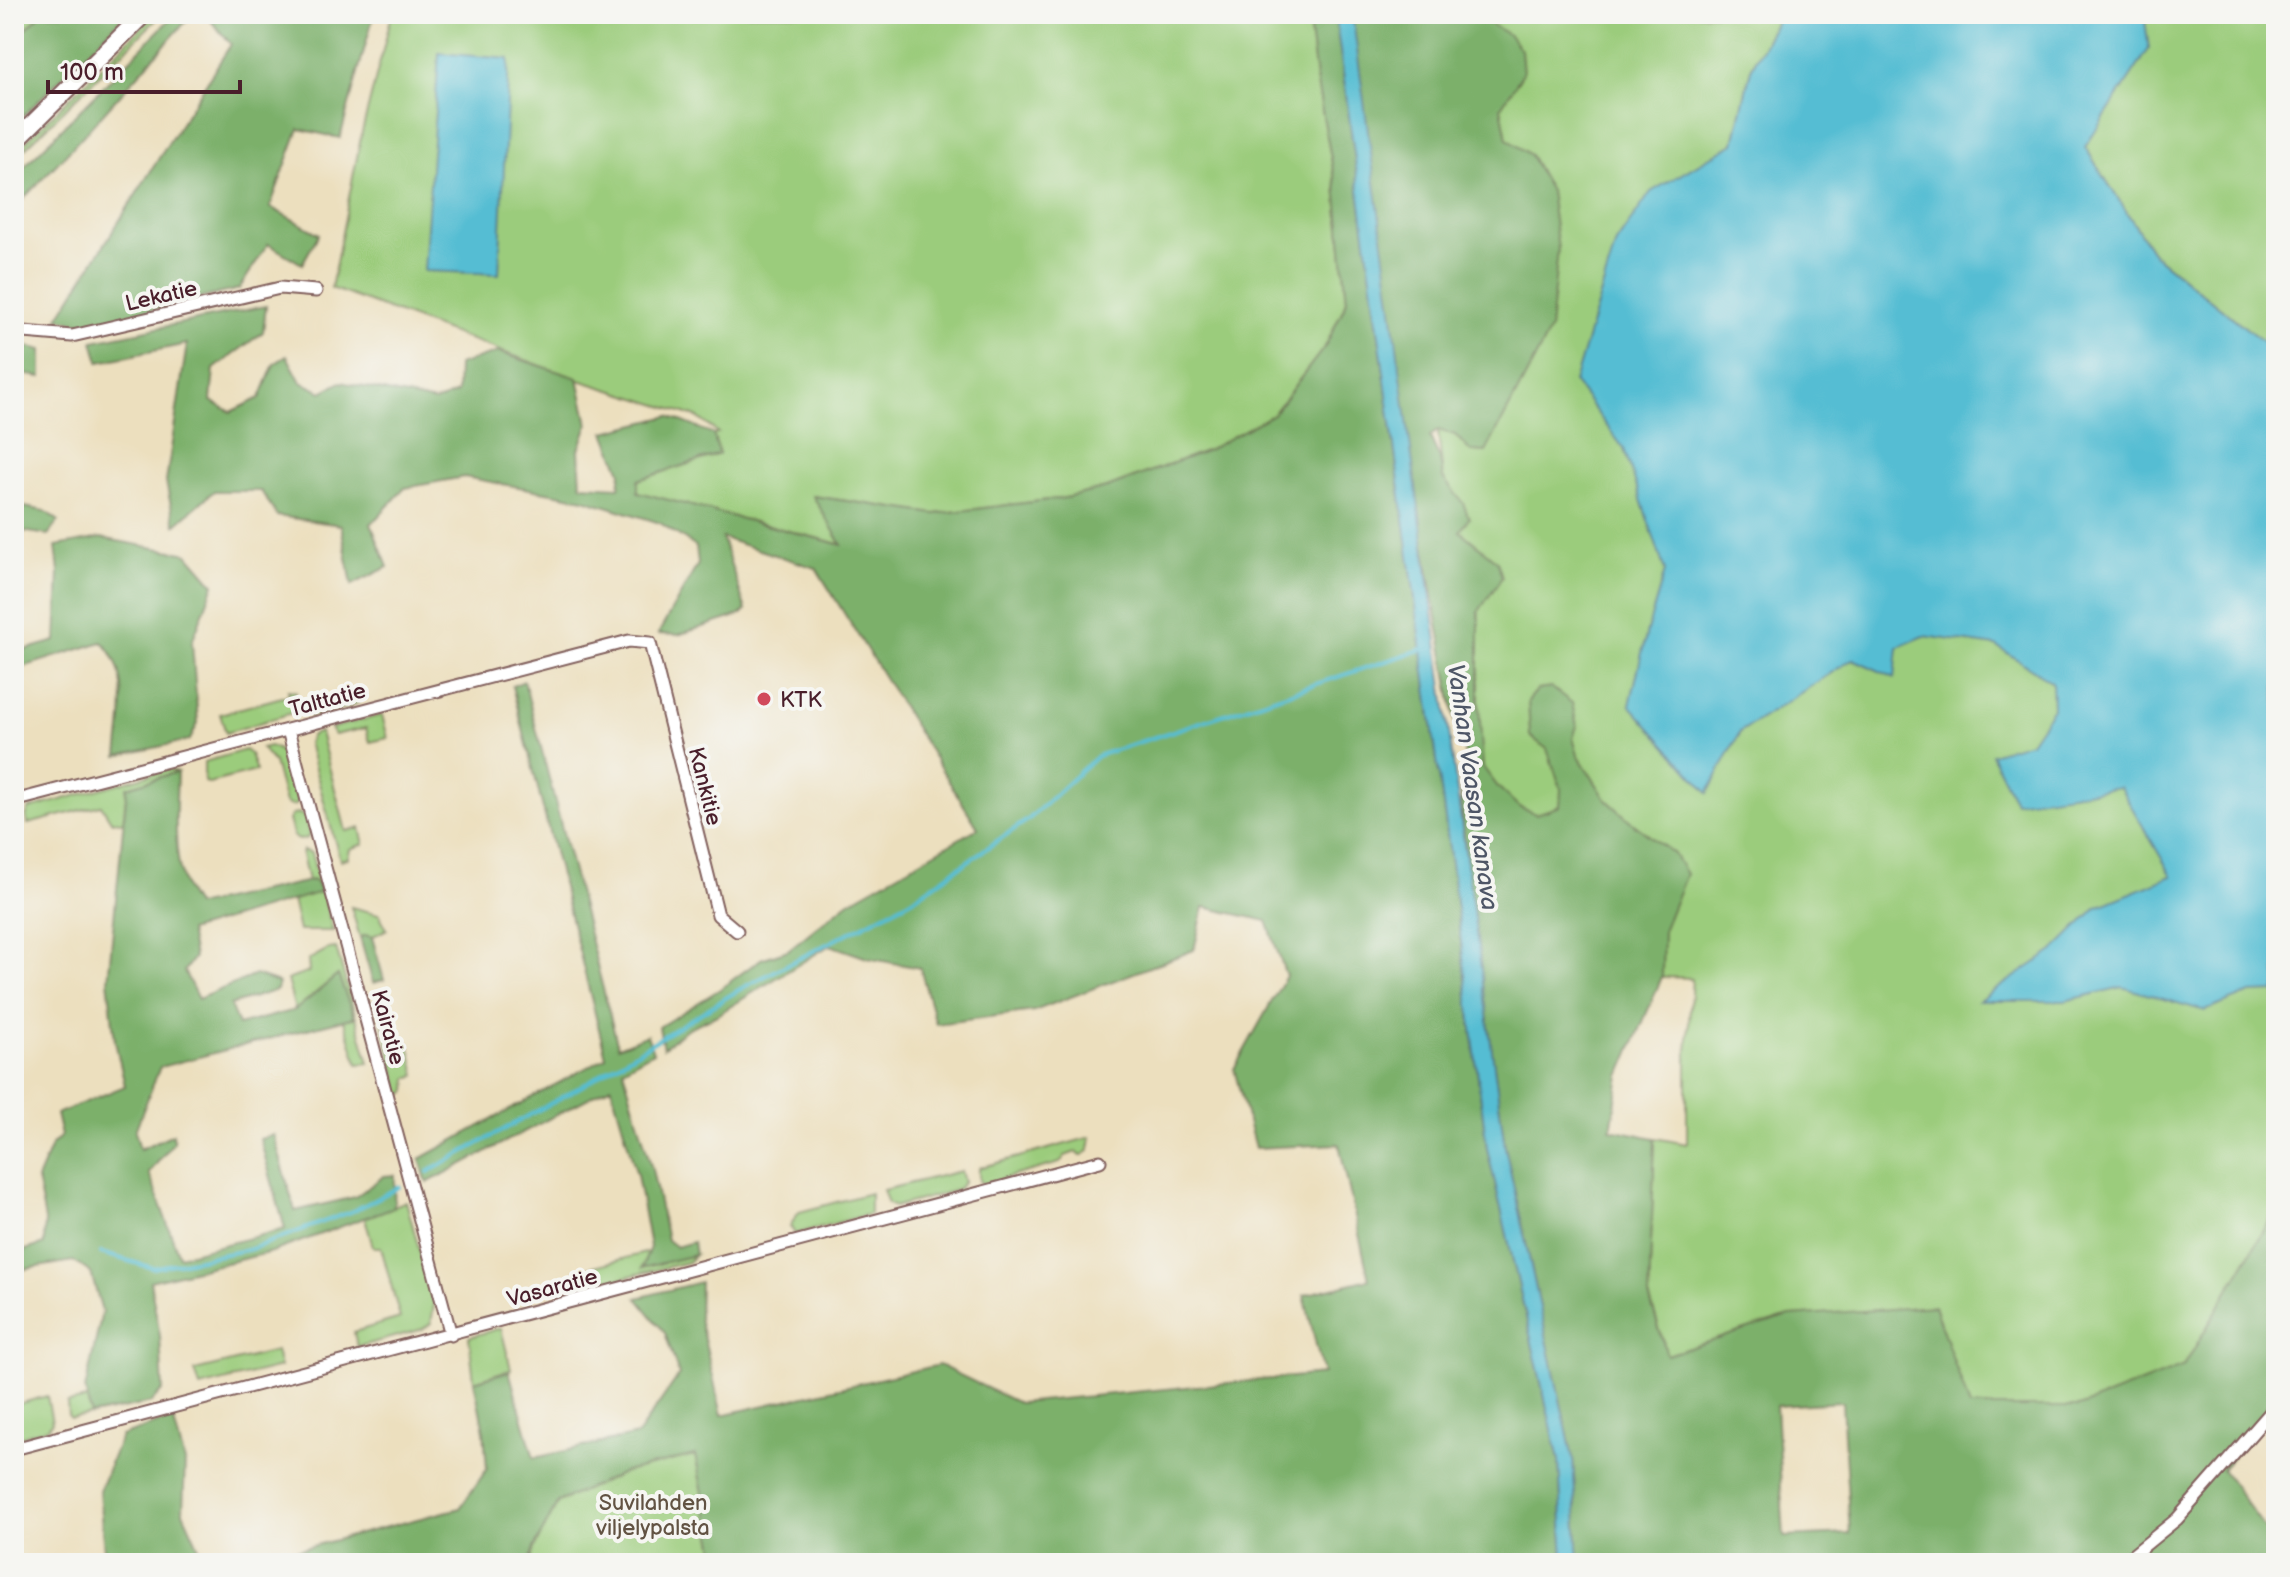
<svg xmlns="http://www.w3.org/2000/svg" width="2290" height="1577" font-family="'Balsamiq Sans',sans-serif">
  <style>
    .green { fill: #9bcc7b; stroke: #727653; stroke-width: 2 }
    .forest { fill: #7cb06b; stroke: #63684b; stroke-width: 2; fill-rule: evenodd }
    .water { fill: #55bdd3; stroke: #506e7f; stroke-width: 2 }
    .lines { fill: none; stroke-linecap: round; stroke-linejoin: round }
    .stream { stroke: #55bdd3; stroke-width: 4 }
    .street-casing { stroke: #83625e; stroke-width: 15 }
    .secondary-casing { stroke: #83625e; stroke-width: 20 }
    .street { stroke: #fff; stroke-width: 11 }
    .secondary { stroke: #fff; stroke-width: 16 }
    .poi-dot { fill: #d1495b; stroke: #f6f6f2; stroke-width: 3 }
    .labels { text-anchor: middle; stroke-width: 8; stroke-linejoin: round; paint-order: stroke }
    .street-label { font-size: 22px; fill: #4a1f2b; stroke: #f6f6f2 }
    .poi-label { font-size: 22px; fill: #4a1f2b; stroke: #f6f6f2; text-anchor: start }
    .park-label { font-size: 22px; fill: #625343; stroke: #f6f6f2 }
    .water-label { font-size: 24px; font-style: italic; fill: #4e5666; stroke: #f6f6f2 }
  </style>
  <rect width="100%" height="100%" fill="#f6f6f2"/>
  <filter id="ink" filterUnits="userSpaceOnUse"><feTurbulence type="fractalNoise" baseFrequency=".0125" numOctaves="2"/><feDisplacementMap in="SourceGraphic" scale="16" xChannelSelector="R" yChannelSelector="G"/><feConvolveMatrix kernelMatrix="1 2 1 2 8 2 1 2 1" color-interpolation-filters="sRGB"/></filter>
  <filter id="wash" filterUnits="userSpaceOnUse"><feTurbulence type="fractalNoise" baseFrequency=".006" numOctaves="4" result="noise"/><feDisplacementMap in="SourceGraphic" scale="32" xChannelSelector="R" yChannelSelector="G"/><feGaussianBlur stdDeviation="1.8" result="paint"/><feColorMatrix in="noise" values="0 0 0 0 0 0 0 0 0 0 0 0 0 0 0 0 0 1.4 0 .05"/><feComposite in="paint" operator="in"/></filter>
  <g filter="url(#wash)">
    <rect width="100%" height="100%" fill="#ecdfbe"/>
    <!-- green -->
    <path class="green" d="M14 14H41L14 41Z
      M155 14H162L14 159V153Z
      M392 14H1308L1316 78 1336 185 1347 301 1326 345 1273 414 1208 450 1107 488 1065 498 935 514 814 496 844 545 637 492 638 480 719 454 713 434 718 433 697 417 582 381 331 288 362 132Z
      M1385 14H1780L1751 69 1734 143 1729 146 2276 898V1210L2079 1563 1786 1553 1877 1530 1838 1365 1753 1383 1664 1488V1344L1649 1296 1655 1138 1687 1144V1053L1692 978 1662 977 1652 964 1482 866 1440 449Z
      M2144 14H2276V352L2154 255 2085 147 2148 49Z
      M288 690 296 692 295 712 226 733 220 714 289 695Z
      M357 691 359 702 351 706 310 717 312 701Z
      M382 715 388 738 370 742 366 728 334 735 331 728Z
      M320 732 346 831 360 828 364 844 350 849 348 858 340 860 308 743 311 735Z
      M269 746C293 752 293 777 298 798L296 805 291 806 285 803 274 763 261 748Z
      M245 750 250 754 256 771 209 783 204 782V762Z
      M169 769 177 772 127 787 123 822 111 821 101 805 28 824 26 817 29 809Z
      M298 813 304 816 309 834 307 839 299 840 294 837 289 820 292 815Z
      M303 850 311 853 333 931H299L292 900 320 891 315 880 308 881 302 855Z
      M351 907 379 914 387 929 372 937 365 935 360 938Z
      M336 948 369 1063 358 1064 344 1020 354 1018 338 975 295 1010 287 980 309 972 308 960 328 949Z
      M388 1004 400 1045 409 1044 416 1075 408 1078 407 1091 401 1096 379 1009Z
      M1091 1137 1089 1151 1081 1156 1076 1152 1065 1156 1060 1163 984 1184 979 1181V1168Z
      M961 1171 964 1182 957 1190 894 1207 888 1204 883 1190Z
      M870 1193V1214L795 1234 790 1226 799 1212Z
      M406 1201 434 1305 431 1323 423 1329 357 1347 354 1332 400 1318 381 1247H373L365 1218Z
      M649 1252 643 1267 695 1255 688 1262 580 1288 576 1271Z
      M501 1328 511 1369 474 1381 469 1337Z
      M276 1351 280 1367 200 1387 195 1371Z
      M47 1396 52 1422 48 1428 17 1438 14 1436V1405Z
      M87 1399 91 1415 71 1418 68 1415 67 1403Z
      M695 1455 718 1563H530L534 1548 558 1502 625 1472Z"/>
    <!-- forest -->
    <path class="forest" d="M41 14H126L14 125V41Z
      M175 14 191 16C132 80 76 147 14 208V177Z
      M205 14H374L340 138 299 129 270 207 319 234 302 264 268 244 239 289 88 325 58 318 231 44Z
      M1308 14H1335L1452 870 1487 1148 1559 1460 1564 1563H718L695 1455 625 1472 558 1502 534 1548 529 1563H246L460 1508 487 1469 484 1431 474 1381 509 1371 534 1458 637 1435 679 1375 665 1333 637 1298 700 1282 699 1318 722 1415 939 1365 1018 1403 1323 1374 1304 1295 1369 1279 1339 1144 1255 1148 1234 1069 1286 976 1267 921 1204 907 1194 950 1034 1011 936 1024 920 968 867 958 830 945 715 1016 688 1028 663 1048 659 1027 720 989 761 959 788 950 848 902 978 828 816 568 722 538 746 610 740 615 678 635 658 634 698 564 696 547 660 523 584 499 464 477 405 488 371 524 388 567 352 585 341 525 277 516 261 491H214L175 525 166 482 187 344 99 362 93 341 266 306 263 332 214 369 211 401 231 412 260 398 274 364 287 356 301 382 322 392 341 382 435 402 457 393 458 365 498 352 578 378 588 424 579 450 581 485 619 487 621 472 605 432 669 416 713 434 719 454 638 480V492L842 545 813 496 935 514 1065 498 1107 488 1208 450 1273 414 1326 345 1347 301 1336 185 1316 78Z
      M1351 14H1474L1509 35 1521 50 1523 73 1501 107 1507 139 1530 155 1550 191 1558 249 1550 330 1486 452 1470 451 1455 435 1438 430 1430 437 1440 459 1443 478 1463 503 1469 518 1460 531 1497 561 1502 577 1479 611V704L1483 767 1498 787 1519 807 1536 814 1560 806 1561 789 1547 749 1530 736 1528 701 1537 690 1552 688 1572 703 1577 726 1573 738 1578 755 1606 799 1635 825 1674 854 1686 874 1663 931 1662 977 1620 1076 1611 1129 1655 1138 1649 1296 1667 1355 1789 1316 1934 1306 1970 1407H2079L2184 1366 2276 1210V1420L2271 1414 2222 1469 2276 1544V1563H1579L1573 1459 1505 1147 1467 868 1461 803 1465 754 1457 730 1422 534ZM1842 1402 1850 1534 1784 1537 1776 1406Z
      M14 343 42 350V377L14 373Z
      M14 505 45 511 59 521 48 535 14 530Z
      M101 538 188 554 214 584 192 642 198 723 190 740 118 756C122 720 132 670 102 642L14 670V653L56 641 59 573 56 546Z
      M524 681 618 1047 647 1035 653 1052 623 1069 652 1169 667 1240 676 1247 693 1242 695 1255 642 1268 650 1247 637 1175 611 1086 427 1183 420 1159 606 1057 512 686Z
      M177 772C176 809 170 877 196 906L314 880 321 892 189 931 194 957 184 971 198 999 255 975 279 983 277 990 230 1005 238 1025 295 1010 338 975 354 1017 160 1067 135 1131 140 1149 173 1134 174 1142 149 1173 179 1256 285 1229 260 1139 274 1135 295 1211 355 1197 384 1176 395 1175 394 1207 272 1252 150 1281 160 1336 163 1390 151 1403 91 1415 85 1390 102 1312 91 1273 73 1261 14 1271V1254L44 1244 45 1220 37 1179 51 1146 61 1136 56 1114 125 1086 115 1041 108 980 127 787Z
      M365 935 372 937 384 980 373 983 360 938Z
      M173 1418 185 1462 183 1512 206 1563H105L99 1491 121 1436Z"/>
    <!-- water -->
    <path class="water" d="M1335 14H1351L1354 27 1505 1147 1573 1459 1579 1563H1564L1559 1460 1487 1148 1452 870Z
      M1780 14H2144L2149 49 2085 147 2154 255 2276 352V992L2251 993 2205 1011 2122 987 2065 1001H1979L2053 951 2097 907 2172 876 2120 787 2015 802 1991 754 2030 742 2053 708 2052 682 1996 646 1924 636 1898 647 1895 678 1853 659 1740 732 1708 793 1630 705 1647 631 1665 571 1624 449 1574 382 1616 243 1651 192 1734 143 1751 69Z
      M439 53 509 59 499 274 424 271Z"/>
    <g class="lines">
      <!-- stream -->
      <path class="stream" d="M428 1172 580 1087 742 988 910 901 1029 819 1097 756 1423 649
        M101 1253 153 1268 251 1249 355 1210 399 1187"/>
    </g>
  </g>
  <g filter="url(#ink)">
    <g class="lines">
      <!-- street casing -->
      <g class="street-casing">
        <path id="street" d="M14 328 24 332 72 336 280 288 316 291
          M288 730 451 1335
          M14 801 629 641 650 643 718 915 737 931
          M14 1449 1100 1161
          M2123 1563 2177 1519 2276 1406"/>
      </g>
      <!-- secondary casing -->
      <g class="secondary-casing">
        <path id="secondary" d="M14 142 144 14"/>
      </g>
      <!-- street -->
      <use href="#street" class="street"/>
      <!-- secondary -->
      <use href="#secondary" class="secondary"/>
    </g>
  </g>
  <!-- markers -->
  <circle class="poi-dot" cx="764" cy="699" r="8"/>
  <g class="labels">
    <!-- street labels -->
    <g class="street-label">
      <text transform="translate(161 295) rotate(-13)" y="8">Lekatie</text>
      <text transform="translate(327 699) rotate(-15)" y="8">Talttatie</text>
      <text transform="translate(706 786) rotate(76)" y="8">Kankitie</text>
      <text transform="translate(389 1027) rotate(75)" y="8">Kairatie</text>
      <text transform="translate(552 1287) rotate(-15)" y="8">Vasaratie</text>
    </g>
    <!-- poi labels -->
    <g class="poi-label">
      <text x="780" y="707">KTK</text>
    </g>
    <!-- park labels -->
    <g class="park-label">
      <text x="653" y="1510">Suvilahden<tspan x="653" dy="25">viljelypalsta</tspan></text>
    </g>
    <!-- water labels -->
    <g class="water-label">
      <text transform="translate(1473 787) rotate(82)" y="8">Vanhan Vaasan kanava</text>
    </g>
  </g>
  <!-- margin -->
  <rect width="2290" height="1577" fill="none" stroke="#f6f6f2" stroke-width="48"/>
  <!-- scale -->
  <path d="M48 80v12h192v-12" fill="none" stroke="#4a1f2b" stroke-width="4"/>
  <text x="60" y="80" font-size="24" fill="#4a1f2b" stroke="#f6f6f2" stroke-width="6" paint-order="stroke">100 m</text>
</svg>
